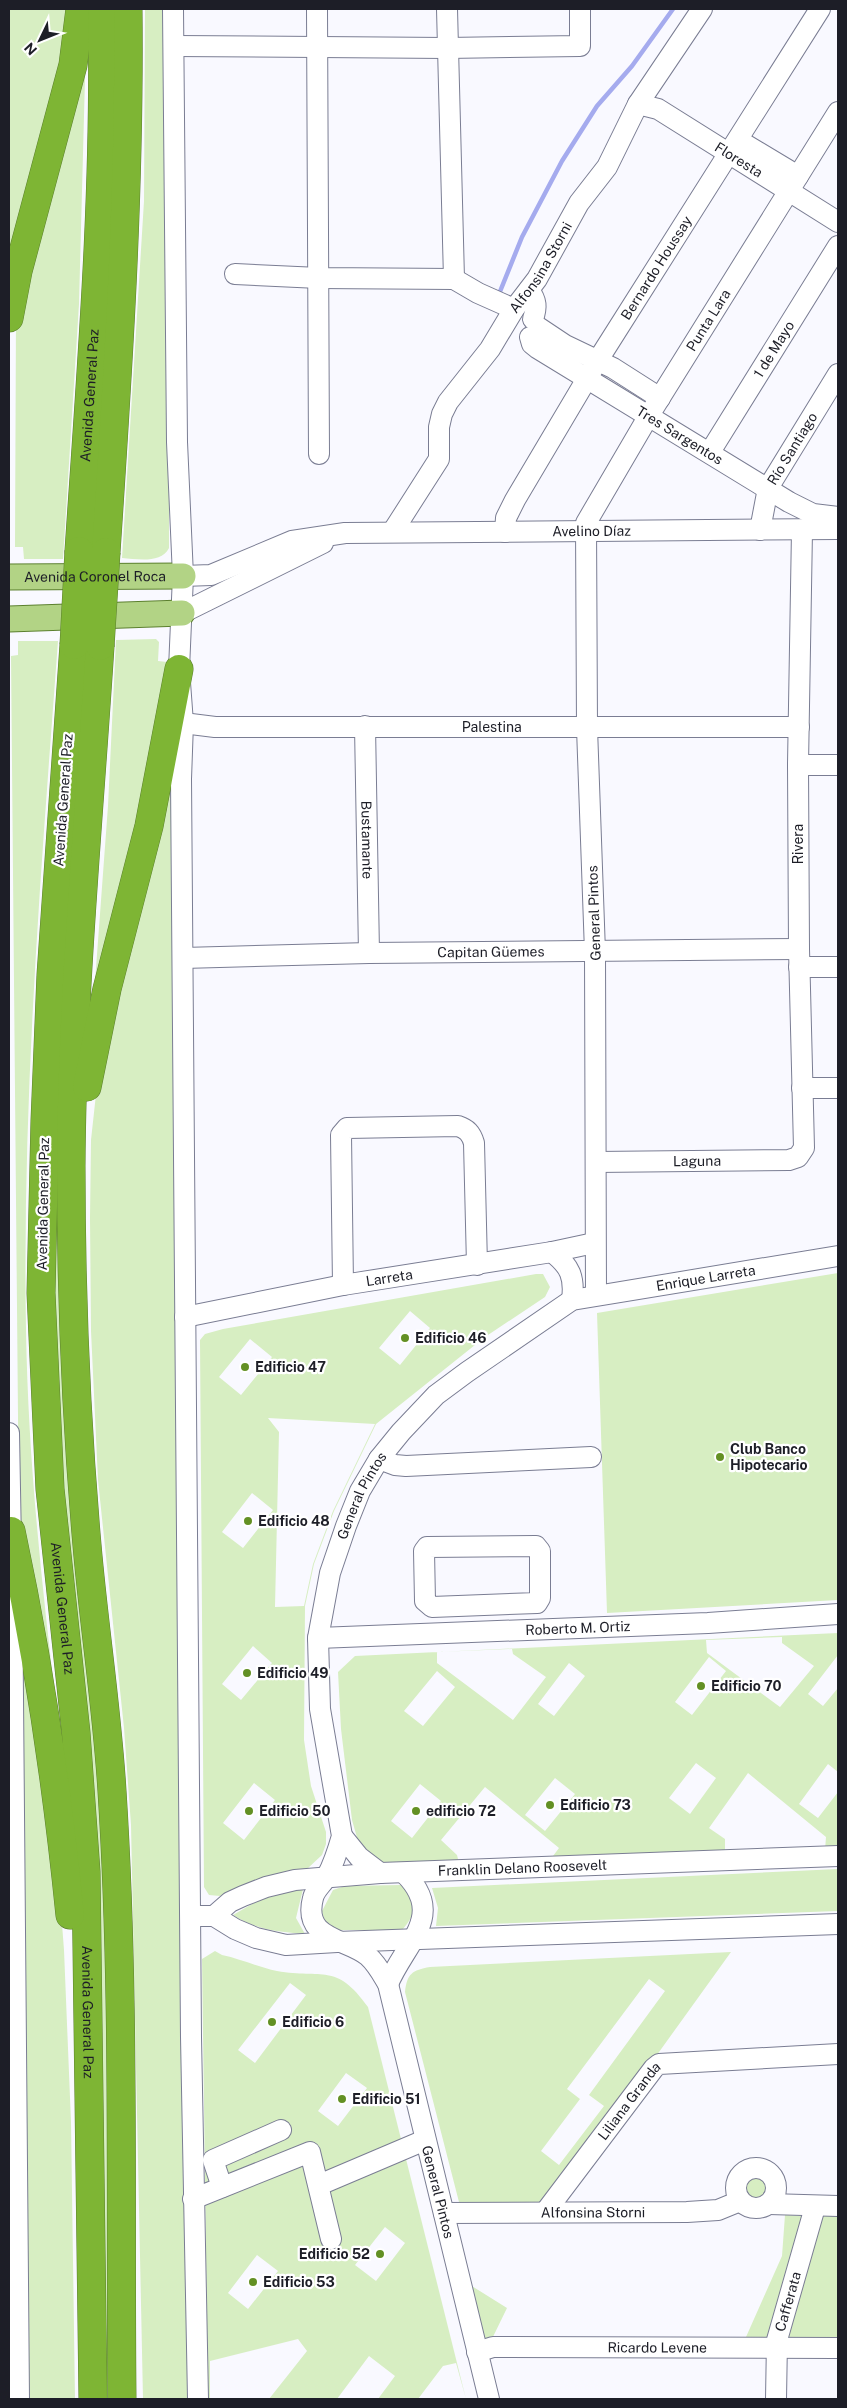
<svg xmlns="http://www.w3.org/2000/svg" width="847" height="2408" font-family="'Public Sans',sans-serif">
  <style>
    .green { fill: #d7eec2; fill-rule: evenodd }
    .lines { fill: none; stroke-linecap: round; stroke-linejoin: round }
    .stream { stroke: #a5abee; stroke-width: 4.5 }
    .minor-casing { stroke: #7a7d93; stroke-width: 22 }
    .major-casing { stroke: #5c802f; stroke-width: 27 }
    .highway-casing { stroke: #5c802f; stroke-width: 29 }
    .minor { stroke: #fff; stroke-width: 20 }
    .major { stroke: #b2d385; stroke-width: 25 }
    .highway { stroke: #7eb534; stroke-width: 28 }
    .highway-bridge-casing { stroke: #5c802f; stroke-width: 29; stroke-linecap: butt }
    .highway-bridge { stroke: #7eb534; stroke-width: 28 }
    .poi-dot { fill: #639024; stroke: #fff; stroke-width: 2 }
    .labels { text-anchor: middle; stroke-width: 4.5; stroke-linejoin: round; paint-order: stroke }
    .street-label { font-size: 14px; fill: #1d1e27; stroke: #fff }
    .poi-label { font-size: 14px; font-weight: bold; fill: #1d1e27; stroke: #fff; text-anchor: start }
  </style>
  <rect width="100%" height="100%" fill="#f9f9ff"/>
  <!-- green -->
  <path class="green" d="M9 9H70L63 60 9 286Z
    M145 9H164L169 491V548C161 564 137 559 122 558L144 201Z
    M86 41 79 304 63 559H24L23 547H15L16 312Z
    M156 639 159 642 158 661 167 662 165 706 94 995 108 806 116 640Z
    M18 641H58C41 870 22 1100 26 1330 28 1455 41 1579 56 1703L19 1525 11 656 18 655Z
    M172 759 188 2399H143L131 1825 124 1728 98 1480 91 1331 90 1218 91 1140 98 1076Z
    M58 1161 99 1765 108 2017 109 2399H105L54 1289Z
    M838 1273V1600L607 1613 597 1313Z
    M536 1274H543L550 1287 545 1297 485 1337 376 1424 334 1511 314 1564 305 1606 304 1740 311 1786 326 1832V1844L322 1855 307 1869 257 1880 220 1896 209 1895 204 1887 200 1340 205 1334 223 1329ZM410 1311 430 1328 400 1365 379 1348ZM250 1339 272 1357 241 1395 219 1377ZM268 1418 375 1424 333 1511 313 1564 304 1606 275 1607 279 1432ZM252 1493 273 1510 243 1548 222 1532ZM253 1646 272 1663 241 1700 222 1684ZM254 1783 275 1800 244 1840 223 1823Z
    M19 1622 59 1885 64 1950 71 2122 75 2399H27Z
    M838 1633V1655L808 1694 823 1706 838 1688V1772L828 1764 799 1804 818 1818 838 1792V1851L383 1866 358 1841 352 1820 341 1729 338 1672 355 1656ZM782 1637V1643L814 1666 780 1707 707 1653 706 1640ZM512 1649 513 1654 546 1677 513 1720 437 1663V1652ZM709 1657 726 1671 692 1715 675 1702ZM569 1663 585 1676 554 1716 538 1704ZM437 1671 455 1687 423 1726 404 1711ZM696 1763 716 1778 690 1814 669 1798ZM748 1773 826 1837 825 1850 725 1854V1839L709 1828ZM555 1778 575 1794 545 1831 525 1815ZM420 1784 441 1801 412 1838 391 1821ZM485 1787 559 1848 550 1860 459 1863 457 1855 441 1840Z
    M838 1869V1911L436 1926 438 1908 432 1888Z
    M401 1885C418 1901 417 1913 402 1930H336L325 1924 322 1911 333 1890 345 1886Z
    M303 1889 296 1918 305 1934C278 1932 257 1930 233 1915L266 1896Z
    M215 1951 222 1955C241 1959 258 1967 277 1971 323 1979 336 1962 368 2007L466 2399 456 2363 443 2366 418 2399H378L395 2376 369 2356 337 2399H269L307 2351 298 2339 210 2361V2399H208L202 1959ZM290 1983 306 1995 255 2063 238 2050ZM346 2073 367 2088 338 2126 318 2111ZM385 2227 405 2243 376 2281 355 2265ZM257 2255 278 2271 248 2309 228 2293Z
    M731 1952 654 2059 542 2204 459 2202 405 1992C407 1974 412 1970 430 1967ZM649 1979 665 1991 589 2095 604 2106 559 2165 541 2151 580 2099 567 2089Z
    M740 2188a16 16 0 1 1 32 0a16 16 0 1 1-32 0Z
    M838 2211V2343L782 2345 812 2218Z
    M785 2215 807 2216 775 2337 764 2345 746 2337 782 2256Z
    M467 2283 507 2308 489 2345H485Z"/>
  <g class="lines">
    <!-- stream -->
    <path class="stream" d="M499 294 522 237 562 161 597 106 632 66 673 9"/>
    <!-- minor casing -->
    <g class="minor-casing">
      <g id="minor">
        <path d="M173 9 177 442 183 576 179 669 183 723 181 779 191 2037 198 2399"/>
        <path d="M317 9 319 454"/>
        <path d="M447 9 454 279"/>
        <path d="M174 46 447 48 580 46V9"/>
        <path id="s1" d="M638 104 658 109 838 222"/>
        <path d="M738 140 798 176"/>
        <path d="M235 274 319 278 454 279 478 293 514 309"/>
        <path d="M529 290C537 301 537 307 533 319"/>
        <path d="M538 327 565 345 613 368 660 398"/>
        <path id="s2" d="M530 337 532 344 537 348 789 502 813 514 838 517"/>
        <path id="s3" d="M710 452 838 246"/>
        <path id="s4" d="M760 530 768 488 838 374"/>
        <path id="s5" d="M393 531 439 459V427L442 414 448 402 490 349 514 309 537 279 579 203 607 167 638 104 702 9"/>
        <path id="s6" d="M505 532 506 518 515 500 598 360 820 9"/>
        <path id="s7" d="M183 576 211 575 292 541 345 533 838 529"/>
        <path d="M182 613 323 543"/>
        <path id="s8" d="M183 723 215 727H799"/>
        <path id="s9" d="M365 726 369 953"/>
        <path d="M798 765H838"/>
        <path id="s10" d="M183 958 369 953 799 949"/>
        <path d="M799 967H838"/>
        <path d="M802 1088H838"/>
        <path id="s11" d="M596 1162 789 1160 798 1157 804 1148 799 949 798 765 802 530"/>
        <path d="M552 1252C570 1266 575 1277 572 1300"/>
        <path d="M343 1285 341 1135 347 1128 458 1126C467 1129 471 1133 474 1143L477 1265"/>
        <path id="s12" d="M596 1295 595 952 587 728 586 523 648 417 838 112"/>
        <path id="s13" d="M185 1317 343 1285 552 1252 594 1243"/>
        <path d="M9 1433 11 1544"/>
        <path d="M379 1459 395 1465 406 1466 591 1457"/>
        <path d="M536 1546 540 1551V1598L537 1603 432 1607 425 1601 424 1551 427 1547Z"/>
        <path d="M12 1580 19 2399"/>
        <path id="s14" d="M318 1638 708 1623 838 1614"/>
        <path d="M342 1836 359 1857 380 1873"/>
        <path d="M191 1916H214L235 1929 256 1938 286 1945 337 1942 838 1924"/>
        <path id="s15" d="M214 1916 230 1902 243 1896 266 1887 295 1880 380 1873 838 1856"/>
        <path d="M388 1984C405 1943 447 1915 404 1873"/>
        <circle cx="756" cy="2188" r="20"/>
        <path d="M319 2185 425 2140"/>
        <path d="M222 2187 213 2160 281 2130"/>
        <path d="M193 2199 310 2152 331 2239"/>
        <path d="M769 2204 838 2206"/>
        <path id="s16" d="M546 2211 654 2068 659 2064 838 2054"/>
        <path id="s17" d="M444 2213 687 2212 718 2210 740 2201"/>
        <path id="s18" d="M477 2352 493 2347 838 2348"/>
        <path id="s19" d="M489 2399 388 1984C382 1974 377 1964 368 1956 346 1938 302 1940 313 1898 315 1889 323 1884 327 1876 334 1863 338 1850 342 1836L320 1709 318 1638 330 1573 346 1526 360 1491 379 1459 401 1432 436 1395 467 1372 572 1300 838 1256"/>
        <path id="s20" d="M776 2399 777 2340 815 2207"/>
      </g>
    </g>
    <!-- major casing -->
    <g class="major-casing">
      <g id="major">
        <path id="s21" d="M9 577 183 576"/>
        <path d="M9 619 182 613"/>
      </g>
    </g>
    <!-- highway casing -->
    <g class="highway-casing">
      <g id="highway">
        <path d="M9 318 18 271 73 65 80 9"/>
        <path id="s22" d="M79 551C91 371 106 190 102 9"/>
        <path d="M106 552C118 371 130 190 128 9"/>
        <path id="s23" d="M74 645 51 975 45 1121 41 1293 50 1489 76 1733 86 1872 93 2399"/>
        <path d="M100 646C89 819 72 993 71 1166 71 1292 76 1419 87 1545 94 1627 107 1708 112 1791 125 1993 120 2197 122 2399"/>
        <path d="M87 1087 107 989 149 826 179 669"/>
        <path d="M11 1531C38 1657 57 1786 70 1915"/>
      </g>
    </g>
    <!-- minor -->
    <use href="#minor" class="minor"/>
    <!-- major -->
    <use href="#major" class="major"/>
    <!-- highway -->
    <use href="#highway" class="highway"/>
    <!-- highway-bridge casing -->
    <g class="highway-bridge-casing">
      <path id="highway-bridge" d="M74 645 79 551
        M100 646 106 552"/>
    </g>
    <!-- highway-bridge -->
    <use href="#highway-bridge" class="highway-bridge"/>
  </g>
  <!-- markers -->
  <g class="poi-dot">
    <circle cx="405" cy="1338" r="5"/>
    <circle cx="245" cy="1367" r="5"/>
    <circle cx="720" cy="1457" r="5"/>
    <circle cx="248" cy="1521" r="5"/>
    <circle cx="247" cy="1673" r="5"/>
    <circle cx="701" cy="1686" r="5"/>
    <circle cx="550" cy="1805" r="5"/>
    <circle cx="249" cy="1811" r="5"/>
    <circle cx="416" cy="1811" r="5"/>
    <circle cx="272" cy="2022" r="5"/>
    <circle cx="342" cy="2099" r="5"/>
    <circle cx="380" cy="2254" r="5"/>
    <circle cx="253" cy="2282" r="5"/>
  </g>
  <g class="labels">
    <!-- street labels -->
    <g class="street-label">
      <text dy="5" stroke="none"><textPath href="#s1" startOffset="116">Floresta</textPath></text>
      <text dy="5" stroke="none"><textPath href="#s5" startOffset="308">Alfonsina Storni</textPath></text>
      <text dy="5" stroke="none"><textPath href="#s6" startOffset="306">Bernardo Houssay</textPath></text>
      <text dy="5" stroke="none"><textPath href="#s12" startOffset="1009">Punta Lara</textPath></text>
      <text dy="5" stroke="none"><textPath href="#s3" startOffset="121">1 de Mayo</textPath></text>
      <text dy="5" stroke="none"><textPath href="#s22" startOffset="156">Avenida General Paz</textPath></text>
      <text dy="5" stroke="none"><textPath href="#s2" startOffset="181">Tres Sargentos</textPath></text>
      <text dy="5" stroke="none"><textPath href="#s4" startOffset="89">Río Santiago</textPath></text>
      <text dy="5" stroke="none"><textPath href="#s7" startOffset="416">Avelino Díaz</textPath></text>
      <text dy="5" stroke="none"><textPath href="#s21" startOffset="86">Avenida Coronel Roca</textPath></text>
      <text dy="5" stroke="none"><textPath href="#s8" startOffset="309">Palestina</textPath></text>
      <text transform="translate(63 800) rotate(-86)" y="5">Avenida General Paz</text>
      <text dy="5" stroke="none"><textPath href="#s9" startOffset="114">Bustamante</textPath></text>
      <text transform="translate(798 844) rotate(-90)" y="5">Rivera</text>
      <text transform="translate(594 913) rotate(-92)" y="5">General Pintos</text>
      <text dy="5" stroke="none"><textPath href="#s10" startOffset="308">Capitan Güemes</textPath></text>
      <text dy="5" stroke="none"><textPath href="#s11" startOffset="101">Laguna</textPath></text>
      <text transform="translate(43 1204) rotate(-89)" y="5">Avenida General Paz</text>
      <text dy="5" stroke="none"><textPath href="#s19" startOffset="1398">Enrique Larreta</textPath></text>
      <text dy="5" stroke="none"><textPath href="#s13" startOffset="208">Larreta</textPath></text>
      <text dy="5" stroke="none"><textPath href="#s19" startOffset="970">General Pintos</textPath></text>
      <text dy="5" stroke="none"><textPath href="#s23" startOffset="965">Avenida General Paz</textPath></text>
      <text dy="5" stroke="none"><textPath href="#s14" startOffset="260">Roberto M. Ortiz</textPath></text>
      <text dy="5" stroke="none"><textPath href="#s15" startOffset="318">Franklin Delano Roosevelt</textPath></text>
      <text dy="5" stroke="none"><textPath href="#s23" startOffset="1370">Avenida General Paz</textPath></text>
      <text dy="5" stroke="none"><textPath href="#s16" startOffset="138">Liliana Granda</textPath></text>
      <text transform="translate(438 2192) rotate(76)" y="5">General Pintos</text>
      <text dy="5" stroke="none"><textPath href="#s17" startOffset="149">Alfonsina Storni</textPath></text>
      <text dy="5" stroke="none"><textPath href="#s20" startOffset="99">Cafferata</textPath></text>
      <text dy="5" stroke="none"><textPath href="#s18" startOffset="181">Ricardo Levene</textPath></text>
    </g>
    <!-- poi labels -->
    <g class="poi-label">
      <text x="415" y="1343">Edificio 46</text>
      <text x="255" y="1372">Edificio 47</text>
      <text x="730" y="1454">Club Banco<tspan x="730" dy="16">Hipotecario</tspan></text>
      <text x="258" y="1526">Edificio 48</text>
      <text x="257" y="1678">Edificio 49</text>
      <text x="711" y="1691">Edificio 70</text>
      <text x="560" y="1810">Edificio 73</text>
      <text x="259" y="1816">Edificio 50</text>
      <text x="426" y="1816">edificio 72</text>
      <text x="282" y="2027">Edificio 6</text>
      <text x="352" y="2104">Edificio 51</text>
      <text x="370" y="2259" text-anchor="end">Edificio 52</text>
      <text x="263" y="2287">Edificio 53</text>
    </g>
  </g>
  <!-- border -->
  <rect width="847" height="2408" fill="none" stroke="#1d1e27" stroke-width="20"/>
  <!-- north arrow -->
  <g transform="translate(40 40) rotate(227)" stroke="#ffffff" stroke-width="4" paint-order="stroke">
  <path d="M0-4L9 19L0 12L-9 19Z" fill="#1d1e27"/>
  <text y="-8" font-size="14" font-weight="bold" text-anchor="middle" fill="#1d1e27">N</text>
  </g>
</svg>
